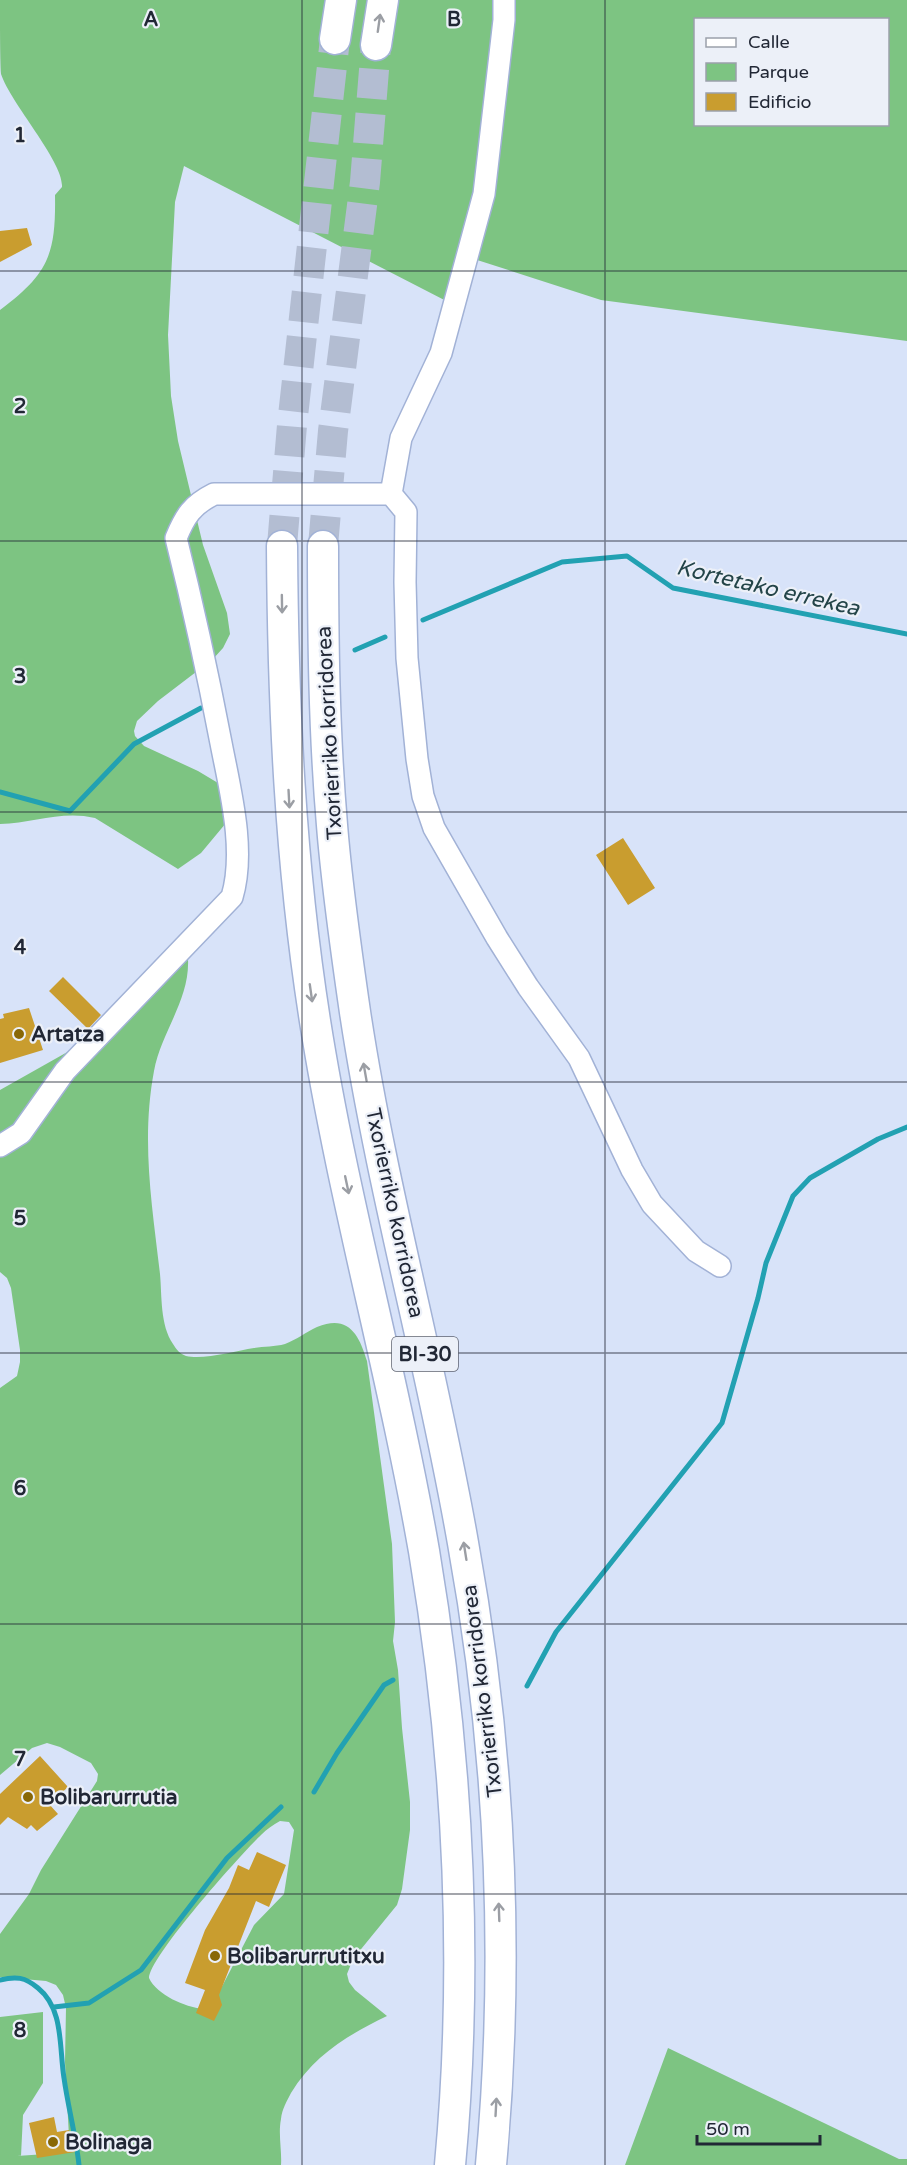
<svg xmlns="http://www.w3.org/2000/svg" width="907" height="2165" font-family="'Varela Round',sans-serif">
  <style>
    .green { fill: #7dc482; fill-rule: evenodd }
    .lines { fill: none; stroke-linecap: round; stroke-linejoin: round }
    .stream { stroke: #22a1b2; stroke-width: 5 }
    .building { fill: #c99d2f }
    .highway-tunnel { stroke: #b3bdd2; stroke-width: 30; stroke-dasharray: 30 15; stroke-linecap: butt }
    .minor-casing { stroke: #a2b2d6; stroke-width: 24 }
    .highway-casing { stroke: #a2b2d6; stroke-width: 33 }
    .minor { stroke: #fff; stroke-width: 21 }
    .highway { stroke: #fff; stroke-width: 30 }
    .oneway { stroke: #9b9ea4 }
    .grid { fill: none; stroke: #212735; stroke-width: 1.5; stroke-opacity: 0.55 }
    .poi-dot { fill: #896806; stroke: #ecf0f8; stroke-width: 2 }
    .labels { text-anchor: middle; stroke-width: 4.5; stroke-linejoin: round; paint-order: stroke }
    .shield { fill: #ecf0f8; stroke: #5e6370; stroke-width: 1.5 }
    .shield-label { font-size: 20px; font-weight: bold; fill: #212735 }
    .street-label { font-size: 21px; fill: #212735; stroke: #ecf0f8 }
    .poi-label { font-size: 21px; font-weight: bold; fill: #212735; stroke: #ecf0f8; text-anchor: start }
    .water-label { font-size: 22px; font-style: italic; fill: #234448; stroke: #ecf0f8 }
    .grid-label { font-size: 20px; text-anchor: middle; font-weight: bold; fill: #212735; stroke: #ecf0f8; stroke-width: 4.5; stroke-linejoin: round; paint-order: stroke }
  </style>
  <rect width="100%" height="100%" fill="#d8e3f9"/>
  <!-- green -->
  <path class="green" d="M0 0H907V341L601 300 474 259 454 305 184 166 175 202 168 335 171 396 178 441 203 545 227 613 230 634 223 648 213 659 158 701 137 721 134 731 135 736 144 746 198 771 218 783 226 823 201 853 178 869 95 818C63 810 33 823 0 824V310C48 274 56 255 55 195L62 187C64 162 11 104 1 74 0 60 0 17 0 0ZM696 20H888V124H696Z
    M188 959C190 1000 161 1032 154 1071 141 1141 152 1204 160 1274 162 1296 160 1325 173 1344 176 1349 180 1354 186 1356 204 1360 235 1351 254 1348 264 1346 275 1347 285 1344 296 1340 306 1332 317 1327 348 1314 359 1334 367 1361L392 1544 395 1622 393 1641 398 1670 402 1728 410 1802V1830L402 1889 397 1905 353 1959 347 1974 349 1982 355 1990 387 2016C348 2035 314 2055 291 2093 287 2101 282 2109 281 2119 278 2134 282 2150 281 2165H0V2017L43 2012V2083L23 2115 21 2156H17L46 2154 69 2137 65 2062 66 2008 63 1995 56 1985 46 1981 0 1977V1934L29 1894 41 1870 97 1781 98 1774 91 1763 60 1747 47 1743 32 1748 0 1775V1388L17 1376 20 1362V1350L11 1288 7 1278 0 1272V1090L94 1037 178 964ZM280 1821 289 1822 294 1830 284 1894 254 1925 216 1998 203 2009C185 2007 157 1995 149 1978 150 1956 241 1854 261 1835 267 1829 273 1825 280 1821Z
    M668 2048 899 2159H907V2165H625Z"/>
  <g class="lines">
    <!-- stream -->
    <path class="stream" d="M423 620 562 562 627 556 673 588 907 634
      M355 650 385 637
      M0 792 70 811 134 744 201 708
      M527 1686 556 1632 722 1423 758 1298 766 1263 793 1196 810 1178 878 1139 907 1127
      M314 1792 337 1753 384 1685 393 1680
      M0 1980C16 1976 25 1977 38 1988 64 2009 59 2047 64 2078 68 2107 76 2136 79 2165
      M54 2007 89 2003 141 1970 227 1858 281 1807"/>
  </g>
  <!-- building -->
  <path class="building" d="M27 228 32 245 0 262V231Z
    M623 838 655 888 628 905 596 855Z
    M63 977 101 1015 88 1029 49 991Z
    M29 1008 43 1050 0 1063V1019L4 1018 3 1014Z
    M40 1756 68 1787 49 1804 58 1814 37 1831 31 1825 27 1829 8 1817 0 1825V1794Z
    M257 1852 286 1865 269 1907 256 1901 219 1995 222 2005 214 2021 196 2013 205 1990 185 1983 205 1930 229 1888 238 1865 249 1870Z
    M54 2117 57 2132 69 2130 75 2152 37 2158 29 2123Z"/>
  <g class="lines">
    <!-- highway-tunnel -->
    <path class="highway-tunnel" d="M282 546 292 425 335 39
      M323 546 333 431 365 182 376 45"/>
    <!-- minor casing -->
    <g class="minor-casing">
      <path id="minor" d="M504 0V20L484 194 441 353 401 438 391 494 406 512 405 582 407 658 417 759 423 796 434 828 497 938 528 987 579 1058 632 1170 652 1204 696 1251 720 1266
        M0 1146 21 1133 65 1071 232 897C246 850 230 790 221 743 208 675 193 606 176 538 185 516 192 505 214 494H391"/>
    </g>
    <!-- highway casing -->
    <g class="highway-casing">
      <path id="highway" d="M335 39 341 0
        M376 45 383 0
        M282 546C283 706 290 862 315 1021 343 1199 393 1373 424 1551 458 1754 469 1961 450 2165
        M323 546C323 639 324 732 332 825 337 888 346 950 355 1012 382 1191 432 1365 463 1543 500 1747 510 1959 491 2165"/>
    </g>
    <!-- minor -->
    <use href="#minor" class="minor"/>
    <!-- highway -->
    <use href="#highway" class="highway"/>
  </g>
  <!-- one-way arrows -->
  <defs><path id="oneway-shaft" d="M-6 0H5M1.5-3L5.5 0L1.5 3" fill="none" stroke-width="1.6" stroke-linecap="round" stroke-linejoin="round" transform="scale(1.5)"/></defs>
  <g class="oneway">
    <use href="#oneway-shaft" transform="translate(379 23) rotate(-82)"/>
    <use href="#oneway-shaft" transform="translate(282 604) rotate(89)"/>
    <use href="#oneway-shaft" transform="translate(289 799) rotate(87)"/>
    <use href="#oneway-shaft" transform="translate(311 993) rotate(82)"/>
    <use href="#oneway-shaft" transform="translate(365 1072) rotate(-100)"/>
    <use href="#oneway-shaft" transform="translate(347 1185) rotate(78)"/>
    <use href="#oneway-shaft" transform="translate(465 1551) rotate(-99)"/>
    <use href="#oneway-shaft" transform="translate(499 1912) rotate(-92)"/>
    <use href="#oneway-shaft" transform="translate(496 2107) rotate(-87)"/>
  </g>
  <!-- grid -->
  <path class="grid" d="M302 0V2165M605 0V2165M0 271H907M0 541H907M0 812H907M0 1082H907M0 1353H907M0 1624H907M0 1894H907"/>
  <!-- markers -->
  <g class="poi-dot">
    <circle cx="19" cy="1034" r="6"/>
    <circle cx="28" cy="1797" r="6"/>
    <circle cx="215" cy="1956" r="6"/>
    <circle cx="53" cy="2142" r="6"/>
  </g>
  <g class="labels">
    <!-- shield labels -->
    <rect class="shield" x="392" y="1337" width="66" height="34" rx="4.5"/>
    <g class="shield-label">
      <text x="425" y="1361">BI-30</text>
    </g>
    <!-- street labels -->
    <g class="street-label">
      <text transform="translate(329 733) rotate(-93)" y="7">Txorierriko korridorea</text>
      <text transform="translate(395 1213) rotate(78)" y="7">Txorierriko korridorea</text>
      <text transform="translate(482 1691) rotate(-97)" y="7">Txorierriko korridorea</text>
    </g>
    <!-- poi labels -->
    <g class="poi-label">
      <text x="31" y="1041">Artatza</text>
      <text x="40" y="1804">Bolibarurrutia</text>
      <text x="227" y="1963">Bolibarurrutitxu</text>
      <text x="65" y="2149">Bolinaga</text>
    </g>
    <!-- water labels -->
    <g class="water-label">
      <text transform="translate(768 587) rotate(13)" y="8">Kortetako errekea</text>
    </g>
  </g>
  <g class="grid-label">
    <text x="151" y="26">A</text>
    <text x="454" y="26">B</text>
    <text x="20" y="142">1</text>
    <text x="20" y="413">2</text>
    <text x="20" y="683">3</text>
    <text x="20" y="954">4</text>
    <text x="20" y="1225">5</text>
    <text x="20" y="1495">6</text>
    <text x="20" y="1766">7</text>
    <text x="20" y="2037">8</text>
  </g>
  <!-- legend -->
  <rect x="694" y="18" width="195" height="108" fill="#ecf0f8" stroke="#9ba0aa" stroke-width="1.5"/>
  <rect x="706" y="38" width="30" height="9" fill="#ffffff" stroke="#9ba0aa" stroke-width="1.5"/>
  <text x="748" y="48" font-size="18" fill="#212735">Calle</text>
  <rect x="706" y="63" width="30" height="18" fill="#7dc482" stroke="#9ba0aa" stroke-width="1.5"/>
  <text x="748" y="78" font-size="18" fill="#212735">Parque</text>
  <rect x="706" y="93" width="30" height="18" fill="#c99d2f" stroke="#9ba0aa" stroke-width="1.5"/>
  <text x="748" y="108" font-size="18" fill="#212735">Edificio</text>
  <!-- scale -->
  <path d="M697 2135v9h123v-9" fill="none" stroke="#212735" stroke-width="3"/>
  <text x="706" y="2135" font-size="18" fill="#212735" stroke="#ecf0f8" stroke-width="4.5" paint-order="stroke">50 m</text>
</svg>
